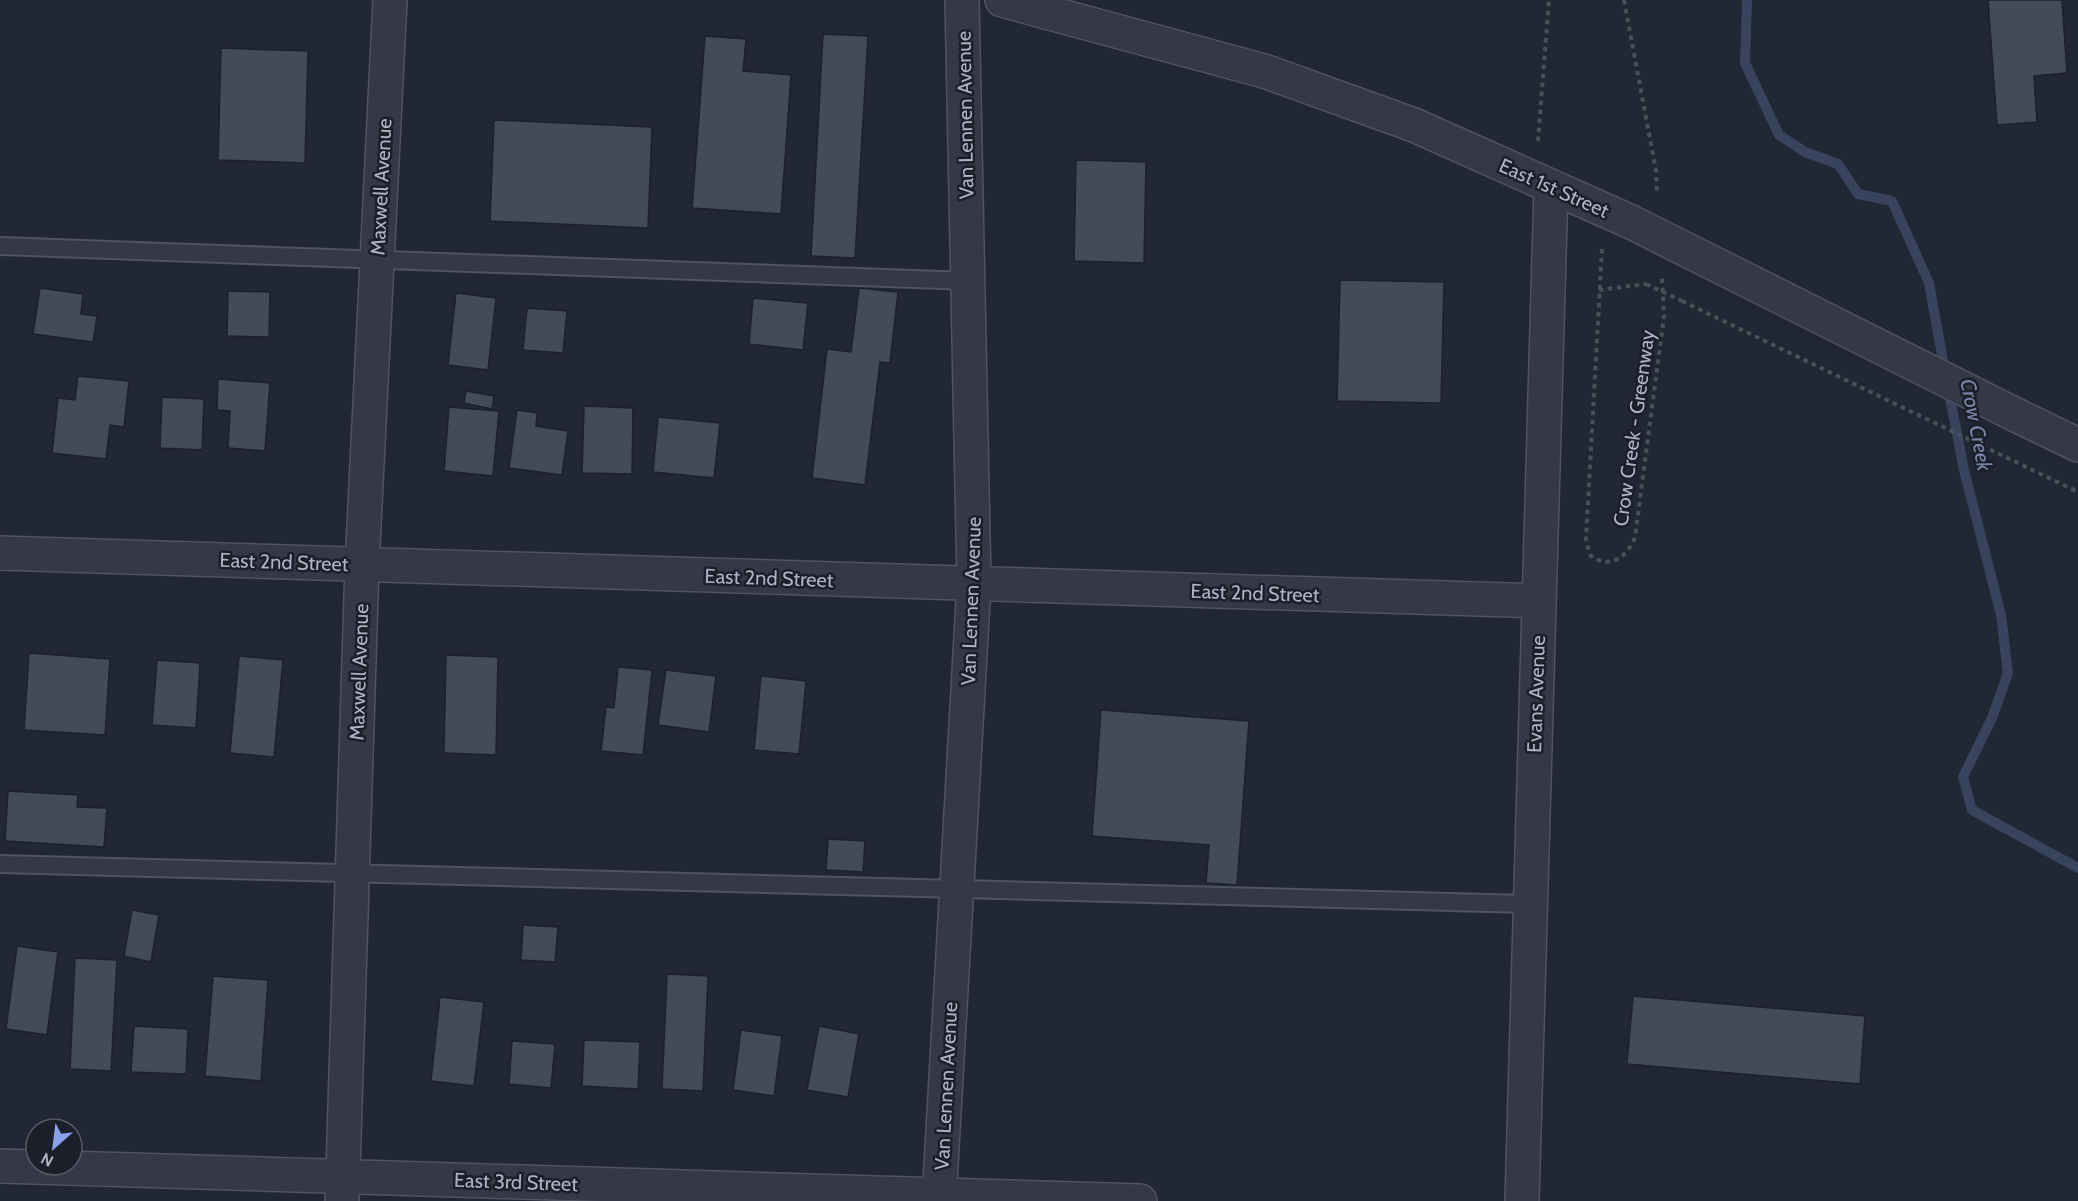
<svg xmlns="http://www.w3.org/2000/svg" width="2078" height="1201" font-family="Cabin,sans-serif">
  <style>
    .lines { fill: none; stroke-linecap: round; stroke-linejoin: round }
    .stream { stroke: #39435d; stroke-width: 10 }
    .building { fill: #434a59; stroke: #1c212c; stroke-width: 1.5 }
    .service-casing { stroke: #4f5460; stroke-width: 20 }
    .minor-casing { stroke: #4f5460; stroke-width: 36 }
    .tertiary-casing { stroke: #4f5460; stroke-width: 36 }
    .path { stroke: #455257; stroke-width: 4; stroke-dasharray: 4.5 4.5; stroke-linecap: butt }
    .service { stroke: #353945; stroke-width: 16 }
    .minor { stroke: #353945; stroke-width: 33 }
    .tertiary { stroke: #353945; stroke-width: 33 }
    .tertiary-bridge-casing { stroke: #4f5460; stroke-width: 36; stroke-linecap: butt }
    .path-bridge { stroke: #455257; stroke-width: 4; stroke-dasharray: 4.5 4.5; stroke-linecap: butt }
    .tertiary-bridge { stroke: #353945; stroke-width: 33 }
    .labels { text-anchor: middle; stroke-width: 5; stroke-linejoin: round; paint-order: stroke }
    .street-label { font-size: 20px; fill: #afb4c2; stroke: #1b1f2a }
    .water-label { font-size: 21px; font-style: italic; fill: #7a87a8; stroke: #1b1f2a }
  </style>
  <rect width="100%" height="100%" fill="#222734"/>
  <g class="lines">
    <!-- stream -->
    <path class="stream" d="M1747 0 1745 63 1779 135 1805 152 1838 164 1858 194 1892 201 1929 283 1945 372
      M1948 387 1964 470 2001 615 2008 673 1992 718 1963 777 1972 810 2078 868"/>
  </g>
  <!-- building -->
  <path class="building" d="M1988 0H2062L2067 73 2034 76 2037 122 1997 125Z
    M823 34 868 36 855 258 811 256Z
    M705 36 746 39 743 71 791 75 781 214 692 208Z
    M221 48 308 51 305 163 218 160Z
    M494 120 652 127 648 228 490 221Z
    M1076 160 1146 162 1144 263 1074 261Z
    M1340 280 1444 282 1441 403 1337 401Z
    M40 288 83 294 81 314 97 316 93 342 33 334Z
    M859 288 898 292 890 363 880 362 865 485 812 478 827 349 851 352Z
    M228 291 270 292 269 337 227 336Z
    M456 293 496 298 488 370 448 365Z
    M753 298 808 303 803 350 749 344Z
    M527 308 567 311 563 353 523 350Z
    M78 376 129 381 124 427 110 425 106 459 52 453 58 398 75 400Z
    M218 379 270 383 265 451 228 448 230 411 217 410Z
    M466 391 494 396 492 409 464 403Z
    M162 397 204 399 202 450 160 448Z
    M584 406 633 408 632 474 582 473Z
    M449 407 499 411 493 476 444 471Z
    M517 410 537 413 536 426 568 431 562 475 509 468Z
    M658 417 720 423 714 478 653 472Z
    M29 653 110 659 105 735 24 730Z
    M446 655 498 657 496 755 444 753Z
    M239 656 283 660 274 757 230 753Z
    M157 660 200 663 196 728 152 725Z
    M618 667 652 670 643 755 601 751 606 707 614 708Z
    M666 670 716 676 709 732 658 725Z
    M761 676 806 681 799 754 754 750Z
    M1101 710 1249 721 1237 885 1206 883 1209 845 1092 836Z
    M8 791 78 795 77 807 107 808 104 847 5 841Z
    M828 839 865 841 863 872 826 870Z
    M132 910 159 915 151 962 124 956Z
    M523 925 558 927 555 962 521 960Z
    M17 946 58 952 47 1035 6 1029Z
    M75 958 117 960 111 1071 70 1069Z
    M667 974 708 976 703 1091 662 1089Z
    M213 976 268 980 261 1081 205 1076Z
    M1633 996 1865 1016 1860 1084 1627 1064Z
    M440 997 484 1002 474 1086 431 1081Z
    M134 1026 188 1029 186 1074 131 1072Z
    M819 1026 859 1034 848 1097 807 1090Z
    M741 1030 782 1036 774 1096 733 1090Z
    M584 1040 640 1042 638 1089 582 1086Z
    M512 1041 555 1044 551 1088 509 1084Z"/>
  <g class="lines">
    <!-- service casing -->
    <g class="service-casing">
      <path id="service" d="M0 246 969 281
        M0 864 1530 904"/>
    </g>
    <!-- minor casing -->
    <g class="minor-casing">
      <path id="minor" d="M0 553 1539 601
        M0 1166 1140 1201
        M342 1201 362 565 390 0
        M939 1201 974 584 962 0
        M1522 1201 1551 187"/>
    </g>
    <!-- tertiary casing -->
    <g class="tertiary-casing">
      <path id="tertiary" d="M1002 0 1264 71 1414 125 1631 222
        M2014 414 2078 445"/>
    </g>
    <!-- path -->
    <path class="path" d="M1624 0 1656 171 1657 194
      M1538 141 1549 0
      M1602 249 1586 539 1590 555C1610 571 1628 556 1635 537L1664 316 1662 277
      M1599 290 1646 284
      M1682 301 2078 492"/>
    <!-- service -->
    <use href="#service" class="service"/>
    <!-- minor -->
    <use href="#minor" class="minor"/>
    <!-- tertiary -->
    <use href="#tertiary" class="tertiary"/>
    <!-- tertiary-bridge casing -->
    <g class="tertiary-bridge-casing">
      <path id="tertiary-bridge" d="M1631 222 2014 414"/>
    </g>
    <!-- path-bridge -->
    <path class="path-bridge" d="M1646 284 1682 301"/>
    <!-- tertiary-bridge -->
    <use href="#tertiary-bridge" class="tertiary-bridge"/>
  </g>
  <g class="labels">
    <!-- street labels -->
    <g class="street-label">
      <text transform="translate(965 115) rotate(-91)" y="7">Van Lennen Avenue</text>
      <text transform="translate(381 187) rotate(-87)" y="7">Maxwell Avenue</text>
      <text transform="translate(1554 188) rotate(24)" y="7">East 1st Street</text>
      <text transform="translate(1634 428) rotate(-82)" y="7">Crow Creek - Greenway</text>
      <text transform="translate(284 562) rotate(2)" y="7">East 2nd Street</text>
      <text transform="translate(769 578) rotate(2)" y="7">East 2nd Street</text>
      <text transform="translate(1255 593) rotate(2)" y="7">East 2nd Street</text>
      <text transform="translate(971 601) rotate(-88)" y="7">Van Lennen Avenue</text>
      <text transform="translate(359 672) rotate(-88)" y="7">Maxwell Avenue</text>
      <text transform="translate(1536 694) rotate(-88)" y="7">Evans Avenue</text>
      <text transform="translate(946 1086) rotate(-87)" y="7">Van Lennen Avenue</text>
      <text transform="translate(516 1182) rotate(2)" y="7">East 3rd Street</text>
    </g>
    <!-- water labels -->
    <g class="water-label">
      <text transform="translate(1976 425) rotate(79)" y="7">Crow Creek</text>
    </g>
  </g>
  <!-- north arrow -->
  <g transform="translate(54 1147) rotate(208)"><circle r="28" fill="#1b1f2a" stroke="#565b67" stroke-width="1.5"/>
  <path d="M0-4.5L10 22L0 15L-10 22Z" fill="#8aa2ec"/>
  <text y="-9" font-size="16" font-weight="bold" text-anchor="middle" fill="#afb4c2">N</text>
  </g>
</svg>
